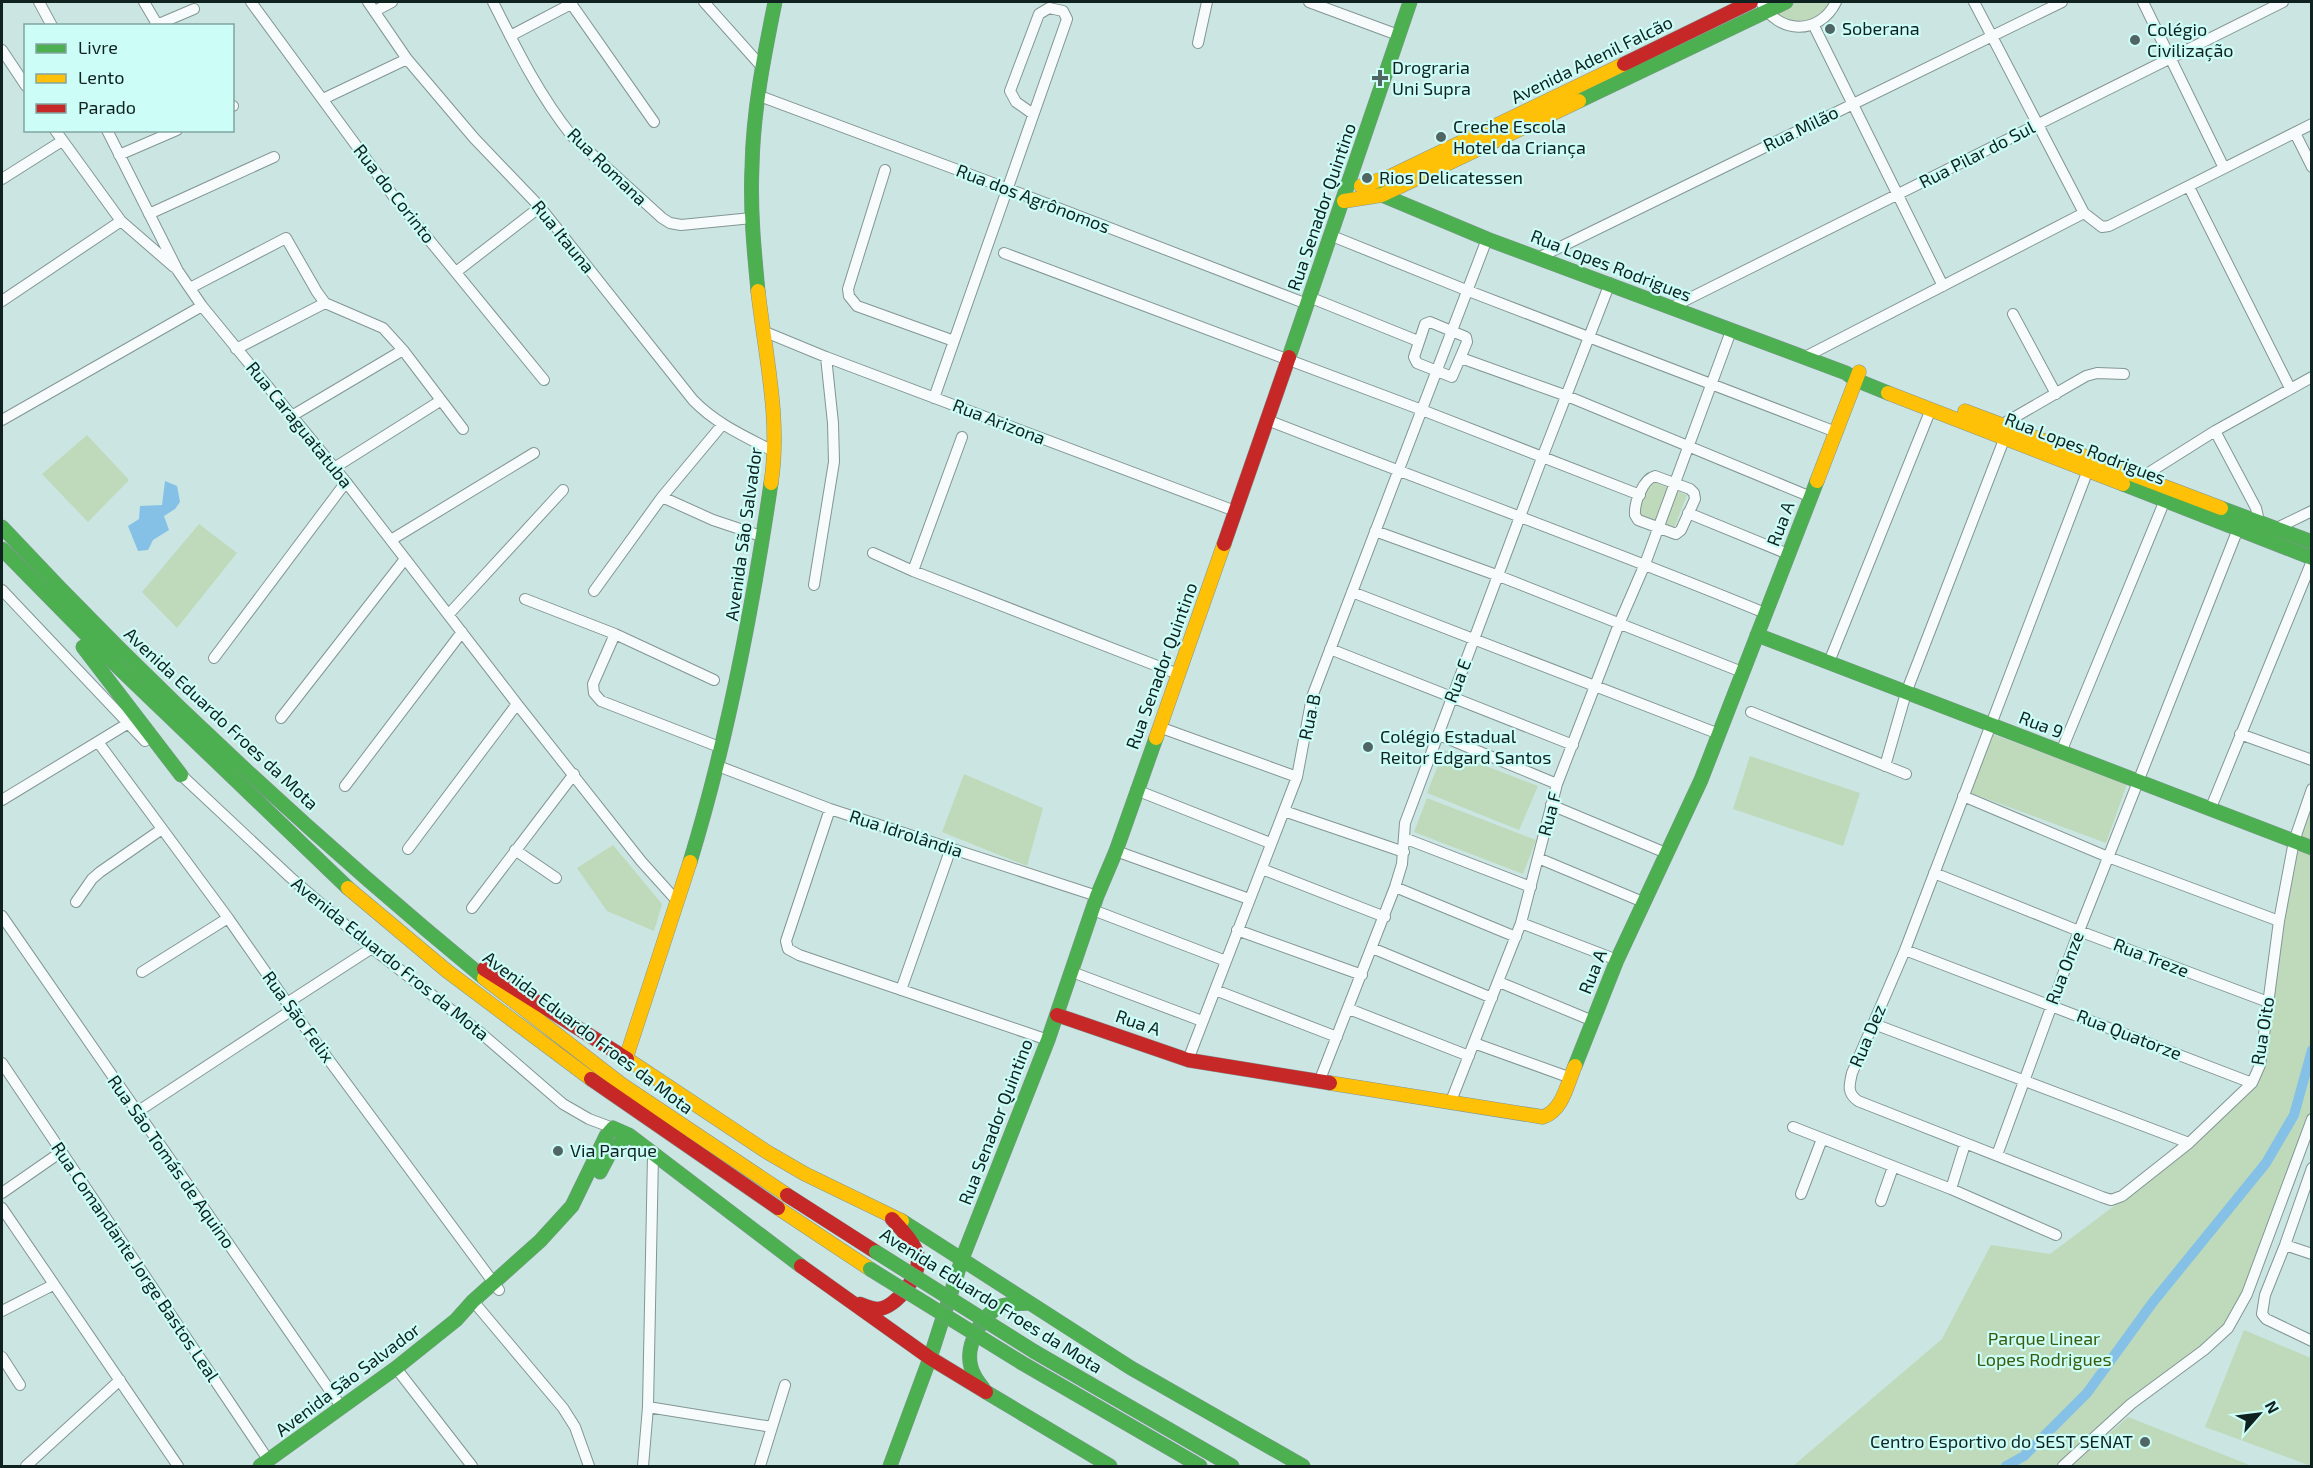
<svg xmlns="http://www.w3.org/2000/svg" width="2313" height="1468" font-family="'Exo 2',sans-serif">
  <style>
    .green { fill: #bedabb }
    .water { fill: #85c1e6 }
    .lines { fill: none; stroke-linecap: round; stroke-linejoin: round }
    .canal { stroke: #85c1e6; stroke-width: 10 }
    .street-casing { stroke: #829694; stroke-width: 12 }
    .fast-casing { stroke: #829694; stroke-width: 15 }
    .slow-casing { stroke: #829694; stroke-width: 15 }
    .jam-casing { stroke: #829694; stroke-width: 15 }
    .street { stroke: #f7fbfb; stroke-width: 10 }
    .fast { stroke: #4caf50; stroke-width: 14 }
    .slow { stroke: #ffc107; stroke-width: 14 }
    .jam { stroke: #c62828; stroke-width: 14 }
    .fast-bridge-casing { stroke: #829694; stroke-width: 15; stroke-linecap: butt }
    .fast-bridge { stroke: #4caf50; stroke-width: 14 }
    .poi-dot { fill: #516664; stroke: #cdfdf7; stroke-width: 2 }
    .labels { text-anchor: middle; stroke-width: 4.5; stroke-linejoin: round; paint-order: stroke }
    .poi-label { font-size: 18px; fill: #0f2220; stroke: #cdfdf7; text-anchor: start }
    .street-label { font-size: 18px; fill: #0f2220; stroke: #cdfdf7 }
    .park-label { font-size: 18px; fill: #395b0b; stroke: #cdfdf7 }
  </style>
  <rect width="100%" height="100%" fill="#cbe5e2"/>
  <!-- green -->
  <path class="green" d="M1794 2H1829C1816 26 1784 26 1761 18Z
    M87 435 129 480 88 522 42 474Z
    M1651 481 1687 495 1673 531 1637 516Z
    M199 524 237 553 177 628 142 592Z
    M1992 734 2127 784 2106 843 1971 793Z
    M1444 750 1538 786 1519 830 1427 793Z
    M1750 756 1860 793 1843 846 1733 809Z
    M964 774 1043 808 1027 866 942 832Z
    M2311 780V1120L2246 1295 2226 1328 2058 1466H1793L1942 1339 1991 1245 2050 1254 2118 1203 2252 1085 2291 842Z
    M1427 798 1536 840 1523 874 1414 832Z
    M613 845 662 904 654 931 607 911 577 868Z
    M2244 1330 2311 1358V1466L2205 1427Z
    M2128 1417 2252 1466H2071Z"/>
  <!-- water -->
  <path class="water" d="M165 481 177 486 180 502 175 509 164 516 169 530 153 540 148 550 138 551 128 526 139 519 140 506 162 505Z"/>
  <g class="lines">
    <!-- canal -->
    <path class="canal" d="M2006 1466 2024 1456 2087 1393 2153 1302 2266 1163 2294 1115 2312 1050"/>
    <!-- street casing -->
    <g class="street-casing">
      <path id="street" d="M39 2 52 26
        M144 2 157 24
        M251 2 394 197 544 380
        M368 2 407 59 474 138 540 207 693 400C716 424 746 437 775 452
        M493 2C516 48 539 95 572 136L662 218 670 223 681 225 752 218
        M570 2 654 122
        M704 2 762 67
        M1309 2 1398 35
        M1761 2C1778 34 1819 36 1836 2
        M1974 2 2084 213 2102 227 2109 226 2312 124
        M2143 2 2224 168
        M375 11 392 2
        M1813 24 1943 286
        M154 26 194 9
        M510 36 571 4
        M1198 43 1207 2
        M2 50 26 86
        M757 95 1006 188 1307 304
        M323 99 407 59
        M232 106H233
        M55 130 121 221 174 267
        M107 130 178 271 202 306 346 482 517 704 408 849
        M2295 133 2312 167
        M119 155 177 130
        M885 170 848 289 849 296 857 306 954 341
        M2 179 62 141
        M2189 187 2290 388
        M149 214 274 157
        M1332 236 1466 290 1836 432
        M1004 253 1422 410 1640 495
        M1540 257 2062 2
        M456 272 540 207
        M190 288 286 238 317 292 325 303 383 328 403 350 463 429
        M1309 297 1418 341
        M2 301 121 221
        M1670 308 2283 2
        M2013 314 2056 394
        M1430 322 1466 337 1467 342 1452 377 1417 363 1414 357 1425 324Z
        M763 331 826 357 1235 511
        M236 349 325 303
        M1461 358 1567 396 1811 497
        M1803 358 2084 213
        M934 398 1067 19 1063 11 1049 8 1039 14 1010 91 1016 102 1033 114
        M290 417 403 350
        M2 420 202 306
        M1267 420C1433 485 1600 545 1765 613
        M2001 425 2086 376 2097 373 2124 374
        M2215 431 2256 508 2259 521
        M334 468 440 401
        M2088 470 1905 950 1852 1073C1849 1086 1847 1093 1858 1101L2102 1197 2111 1200 2122 1196 2189 1143 2252 1083 2260 1065 2279 921 2294 841 2312 789
        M1655 476 1690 489 1694 493 1695 499 1681 530 1676 534 1638 520 1635 515C1634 503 1643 479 1655 476Z
        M2141 481 2142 477 2215 431 2312 377
        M662 497 713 520 764 537
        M1688 513 1788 554
        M2277 528 2312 511
        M1375 531 1499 576 1742 672
        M391 540 534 453
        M873 553 913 571 1178 674
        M913 571 962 437
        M814 585 834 462 833 423 826 357
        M2 590 145 741
        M594 591 662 497 722 425
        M1352 592 1719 734
        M525 599 615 634 714 680
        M449 614 563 490
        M615 634 593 684 594 693 601 701 722 748
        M1330 649 1573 745
        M214 658 346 482
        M1829 662 1931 409
        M517 704 641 861 677 901
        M1751 712 1906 774
        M281 718 405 559
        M1159 727 1297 777
        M2240 734 2312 760
        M1439 735 1557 784
        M98 742 228 918 292 1010 499 1290
        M2061 752 2165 500
        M718 766 830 809 1097 896
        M1885 766 1906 693 2005 437
        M178 772 290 877 372 948 482 1034 563 1104 589 1119 613 1128
        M345 786 462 632
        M1136 790 1270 843
        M1963 796 2108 857 2279 921
        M2 800 127 724
        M1551 805 1666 853
        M830 809 786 941 788 949 799 955 1048 1040
        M2210 810 2312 561
        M1284 811 1404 852
        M1404 838 1531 887
        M515 850 556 878
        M1116 851 1249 899
        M1538 858 1643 902
        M1262 869 1385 917
        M1934 873 2079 931 2268 1002
        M1395 887 1516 937
        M76 902 92 879 100 872 162 829
        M472 908 574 774
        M1093 910 1226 961
        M2 916 342 1408
        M1521 923 1617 960
        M1237 930 1362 975
        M1372 948 1492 998
        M1905 950 2252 1083
        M142 972 228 918
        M1072 972 1202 1021
        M1499 982 1593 1021
        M901 990 951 848
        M1215 990 1337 1037
        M287 1003 372 948
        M1349 1009 1469 1056
        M1874 1024 2189 1143
        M1474 1043 1571 1078
        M1188 1060 1297 777 1312 697 1487 239
        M2 1063 269 1461
        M1319 1082 1395 887 1402 864 1405 823 1542 458 1610 283
        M1451 1101 1521 923 1557 784 1619 624 1645 564 1731 331
        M137 1112 292 1010
        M1793 1127 1951 1189 2056 1235
        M1997 1155 2079 931 2238 529
        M2312 1168 2285 1245 2265 1295 2262 1314 2266 1319 2312 1341
        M1951 1189 1965 1144
        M2 1193 61 1152
        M1801 1194 1822 1139
        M1881 1201 1893 1167
        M2 1208 178 1466
        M2285 1245 2312 1254
        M473 1301 563 1408 575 1427 589 1466
        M2 1311 53 1285
        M2 1357 20 1385
        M396 1368 472 1466
        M648 1407 772 1427
        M26 1466 120 1380
        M643 1466 648 1407 653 1155
        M760 1466 785 1385
        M2063 1466 2131 1404 2204 1350 2228 1328 2247 1294 2312 1119"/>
    </g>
    <!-- fast casing -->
    <g class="fast-casing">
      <path id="fast" d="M1579 101 1786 2
        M1368 184 1382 195 1487 239 1846 373 1856 380 1888 393
        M758 291C754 250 750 208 752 167 753 111 764 56 775 2
        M1289 357 1410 2
        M2123 484 2312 558
        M2221 508 2312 542
        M2 527C152 688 314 838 484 978
        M2 549 119 668 348 888
        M1757 635 2312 848
        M83 647 181 775
        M690 862C728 738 752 612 771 483
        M1575 1066 1617 960 1701 780 1817 481
        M600 1172 611 1151 629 1135
        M902 1221 1131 1368 1303 1466
        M1035 1352 1232 1466
        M1022 1363 1200 1466
        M983 1388C978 1382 973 1375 971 1367 965 1346 981 1315 1001 1306 1010 1303 1021 1304 1030 1303
        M986 1392 1110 1466
        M260 1466 396 1368 456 1320 473 1301 540 1241 572 1206 606 1136 613 1128 629 1135 801 1266
        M890 1466 930 1358 962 1259 1048 1040 1097 896 1116 851 1156 738"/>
    </g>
    <!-- slow casing -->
    <g class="slow-casing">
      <path id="slow" d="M1361 186 1391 176 1624 64
        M1344 201 1382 195 1579 101
        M758 291C765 354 781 420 771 483
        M1888 393 2123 484
        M1965 411 2221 508
        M1817 481 1859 372
        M1156 738 1224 544
        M348 888 447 971 591 1079
        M484 978 621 1084 787 1195
        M626 1058 690 862
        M627 1059 767 1152 805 1174 902 1221
        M1330 1083 1543 1117C1563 1110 1567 1084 1575 1066
        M778 1208 870 1269"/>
    </g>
    <!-- jam casing -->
    <g class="jam-casing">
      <path id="jam" d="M1624 64 1751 2
        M1224 544 1289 357
        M484 969 627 1059
        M1057 1015 1188 1060 1330 1083
        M591 1079 778 1208
        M787 1195 876 1252
        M801 1266 930 1358 986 1392
        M860 1304C865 1306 872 1309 878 1309 896 1308 921 1275 918 1257 915 1243 902 1230 892 1219"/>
    </g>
    <!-- street -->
    <use href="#street" class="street"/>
    <!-- fast -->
    <use href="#fast" class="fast"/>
    <!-- slow -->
    <use href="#slow" class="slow"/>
    <!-- jam -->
    <use href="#jam" class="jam"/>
    <!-- fast-bridge casing -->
    <g class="fast-bridge-casing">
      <path id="fast-bridge" d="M876 1252 1035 1352
        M870 1269 1022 1363"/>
    </g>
    <!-- fast-bridge -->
    <use href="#fast-bridge" class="fast-bridge"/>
  </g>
  <!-- markers -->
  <g class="poi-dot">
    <circle cx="1830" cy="29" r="6"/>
    <circle cx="2135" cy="40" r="6"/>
    <path d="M1377 69h6v6h6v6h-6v6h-6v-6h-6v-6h6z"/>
    <circle cx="1441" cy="137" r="6"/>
    <circle cx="1367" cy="178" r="6"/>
    <circle cx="1368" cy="747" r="6"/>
    <circle cx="558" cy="1151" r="6"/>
    <circle cx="2145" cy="1442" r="6"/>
  </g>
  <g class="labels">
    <!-- poi labels -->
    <g class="poi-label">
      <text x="1842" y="35">Soberana</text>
      <text x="2147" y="36">Colégio<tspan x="2147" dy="21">Civilização</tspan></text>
      <text x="1392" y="74">Drograria<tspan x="1392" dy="21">Uni Supra</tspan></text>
      <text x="1453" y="133">Creche Escola<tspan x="1453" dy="21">Hotel da Criança</tspan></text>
      <text x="1379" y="184">Rios Delicatessen</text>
      <text x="1380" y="743">Colégio Estadual<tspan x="1380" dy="21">Reitor Edgard Santos</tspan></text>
      <text x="570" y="1157">Via Parque</text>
      <text x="2133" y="1448" text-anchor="end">Centro Esportivo do SEST SENAT</text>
    </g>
    <!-- street labels -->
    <g class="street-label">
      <text transform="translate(1592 60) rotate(-26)" y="6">Avenida Adenil Falcão</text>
      <text transform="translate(1801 129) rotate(-26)" y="6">Rua Milão</text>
      <text transform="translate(1977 155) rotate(-27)" y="6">Rua Pilar do Sul</text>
      <text transform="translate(607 167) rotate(44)" y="6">Rua Romana</text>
      <text transform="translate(394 194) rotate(52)" y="6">Rua do Corinto</text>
      <text transform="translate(1033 199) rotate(21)" y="6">Rua dos Agrônomos</text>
      <text transform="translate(1322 207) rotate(-71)" y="6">Rua Senador Quintino</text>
      <text transform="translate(563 237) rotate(51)" y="6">Rua Itauna</text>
      <text transform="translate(1611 266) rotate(21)" y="6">Rua Lopes Rodrigues</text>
      <text transform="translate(999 422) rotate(21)" y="6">Rua Arizona</text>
      <text transform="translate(299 425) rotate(51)" y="6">Rua Caraguatatuba</text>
      <text transform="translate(2085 449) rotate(21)" y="6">Rua Lopes Rodrigues</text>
      <text transform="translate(1781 524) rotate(-69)" y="6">Rua A</text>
      <text transform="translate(744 534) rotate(-82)" y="6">Avenida São Salvador</text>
      <text transform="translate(1162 666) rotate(-70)" y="6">Rua Senador Quintino</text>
      <text transform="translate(1458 681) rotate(-69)" y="6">Rua E</text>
      <text transform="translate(1310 717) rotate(-78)" y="6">Rua B</text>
      <text transform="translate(221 719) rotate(43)" y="6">Avenida Eduardo Froes da Mota</text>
      <text transform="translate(2041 725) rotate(21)" y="6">Rua 9</text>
      <text transform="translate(1550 814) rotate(-75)" y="6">Rua F</text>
      <text transform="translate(906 834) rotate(18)" y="6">Rua Idrolândia</text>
      <text transform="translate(2151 958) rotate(21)" y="6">Rua Treze</text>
      <text transform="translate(390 959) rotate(39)" y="6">Avenida Eduardo Fros da Mota</text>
      <text transform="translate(2065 968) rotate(-69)" y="6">Rua Onze</text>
      <text transform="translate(1593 972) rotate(-68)" y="6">Rua A</text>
      <text transform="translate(298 1017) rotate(54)" y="6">Rua São Felix</text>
      <text transform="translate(1138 1023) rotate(19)" y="6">Rua A</text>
      <text transform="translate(2263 1031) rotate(-81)" y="6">Rua Oito</text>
      <text transform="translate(588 1033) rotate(37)" y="6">Avenida Eduardo Froes da Mota</text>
      <text transform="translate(2129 1035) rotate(21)" y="6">Rua Quatorze</text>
      <text transform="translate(1868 1036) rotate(-67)" y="6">Rua Dez</text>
      <text transform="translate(996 1122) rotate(-69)" y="6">Rua Senador Quintino</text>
      <text transform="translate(171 1162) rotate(55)" y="6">Rua São Tomás de Aquino</text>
      <text transform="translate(135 1262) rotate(56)" y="6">Rua Comandante Jorge Bastos Leal</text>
      <text transform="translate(991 1301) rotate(32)" y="6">Avenida Eduardo Froes da Mota</text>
      <text transform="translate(348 1380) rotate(-37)" y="6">Avenida São Salvador</text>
    </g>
    <!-- park labels -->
    <g class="park-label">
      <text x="2044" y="1345">Parque Linear<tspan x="2044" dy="21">Lopes Rodrigues</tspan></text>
    </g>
  </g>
  <!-- border -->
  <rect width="2313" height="1468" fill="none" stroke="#0f2220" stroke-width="6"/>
  <!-- legend -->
  <rect x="24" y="24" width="210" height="108" fill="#cdfdf7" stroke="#81a5a1" stroke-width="1.5"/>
  <rect x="36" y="44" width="30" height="9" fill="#4caf50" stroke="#81a5a1" stroke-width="1.5"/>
  <text x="78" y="54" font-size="18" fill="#0f2220">Livre</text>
  <rect x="36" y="74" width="30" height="9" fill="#ffc107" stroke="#81a5a1" stroke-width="1.5"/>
  <text x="78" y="84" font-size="18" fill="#0f2220">Lento</text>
  <rect x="36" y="104" width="30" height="9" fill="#c62828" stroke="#81a5a1" stroke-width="1.5"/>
  <text x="78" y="114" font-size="18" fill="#0f2220">Parado</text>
  <!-- north arrow -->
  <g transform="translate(2259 1414) rotate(62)" stroke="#cdfdf7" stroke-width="4.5" paint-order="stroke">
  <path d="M0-4.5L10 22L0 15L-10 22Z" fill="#0f2220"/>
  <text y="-9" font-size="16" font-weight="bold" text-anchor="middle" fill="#0f2220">N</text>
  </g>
</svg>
